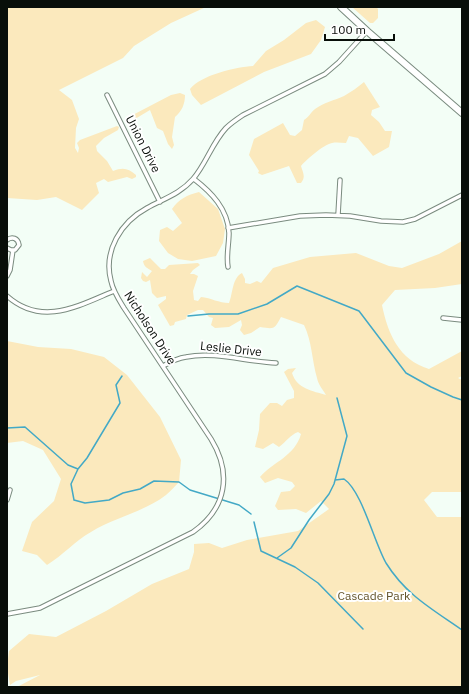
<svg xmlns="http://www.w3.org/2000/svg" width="469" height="694" font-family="'IBM Plex Sans',sans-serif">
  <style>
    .green { fill: #fbe9bd }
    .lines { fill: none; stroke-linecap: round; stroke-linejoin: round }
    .stream { stroke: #43a9c6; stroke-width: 1.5 }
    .minor-casing { stroke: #7a8b7f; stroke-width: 5.5 }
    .primary-casing { stroke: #7a8b7f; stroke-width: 8 }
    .minor { stroke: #fff; stroke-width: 3.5 }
    .primary { stroke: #fff; stroke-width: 6 }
    .labels { text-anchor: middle; stroke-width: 4; stroke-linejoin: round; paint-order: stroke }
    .street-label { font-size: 12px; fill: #080e09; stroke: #fff }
    .park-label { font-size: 12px; fill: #625228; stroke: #fff }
  </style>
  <rect width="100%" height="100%" fill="#f3fef6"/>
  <!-- green -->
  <path class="green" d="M7 7H206L171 23 134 46 123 58 59 90 72 100 79 119 76 128 75 148 78 153 79 148 77 143 80 140 117 126 119 127 118 130 104 138 96 146 97 151 107 161 113 171C123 167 128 168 136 175V177L132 179 127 177 108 182 104 179 96 183 99 193 82 210 56 197 37 200 7 198Z
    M352 7H376L378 9V18L373 23H370Z
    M316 20 325 27 321 40 311 54 264 72 201 105 192 95 190 89C201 75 236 67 253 66L266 51 284 40 306 23Z
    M364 82 380 107 372 110 371 115 379 122 385 131H392L389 147 373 156 358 138 349 136 346 143C341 143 337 142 332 143 323 145 307 159 301 166 303 173 306 177 301 183H297L289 166 262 175 258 173 259 171 249 155 254 139 283 123 290 135 295 136 302 130 304 120C309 117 310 113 315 109 323 103 335 100 344 96 351 92 358 87 364 82Z
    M180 93 185 95C185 104 182 111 175 117L172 137 174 145 172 149 168 144 163 131 157 128 150 110 130 122H128L125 119 171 95Z
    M199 192 218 209 225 229 223 243 216 256 192 261 178 259 168 253 159 241 160 230 167 227 173 231 182 223 172 209C179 199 187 195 199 192Z
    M462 241V284L435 288 395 290 382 305C388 334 399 360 429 369L462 351V376L458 378 462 380V492H432L424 500 437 517H462V687H17L40 675 16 681 10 685 7 667 9 651 29 634 56 637 106 611 152 584 189 569 194 552V544L209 543 222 548 247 540 298 531 329 509 321 501 306 513 296 509 278 510 275 506 281 492 290 491 295 486 292 482 278 478 265 483 260 477C273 462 295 456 301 434L298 432C290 435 286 442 279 447L273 443 263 449 255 447 259 430 260 414 270 403H277L282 406 287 400 294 398V391L284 372 288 369 296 368 292 373C297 389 313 391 326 395 323 390 318 384 317 378 312 361 312 341 304 325L281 317C274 330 274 329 260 327L251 333 244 335 240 330 242 325 241 320 229 327 215 328 211 325 213 318 209 317 203 310H198L187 315 186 319 175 322 174 325 170 326 158 305 166 299V296L157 298 152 293 150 280 146 282 143 281 141 278 142 272 147 277 152 271C147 268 144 267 143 261L150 258 161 269H165L169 265 198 263 200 265 193 270 190 274H194L198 276 193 291 194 300 198 301 201 297C211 298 219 303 229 303 233 293 232 278 242 273L245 279V283L250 284 257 281 261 283 273 268 310 257 356 253 389 266 402 268 439 254Z
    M7 341 38 347 71 349 104 357 127 375 160 417 181 460 179 482C175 486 171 491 166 495 144 512 115 517 91 532 75 541 63 555 47 565L37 555 22 551 32 522 54 501 61 479 43 450 23 441 7 443Z"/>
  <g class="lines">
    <!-- stream -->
    <path class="stream" d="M188 316 209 314H238L267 304 297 286 359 311 406 373 431 387 453 397 462 400
      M7 428 25 427 68 465 78 469 71 484 74 500 85 503 109 500 123 493 140 489 154 481 179 482 190 490 239 505 251 514
      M78 469 87 458 120 403 116 385 122 376
      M335 480 344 479C362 491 374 542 386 563 406 595 432 609 462 630
      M254 522 261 551 295 567 318 583 363 629
      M277 558 291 548 309 520 329 494 334 484 347 436 337 398"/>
    <!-- minor casing -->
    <g class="minor-casing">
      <path id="minor" d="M107 95 160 202
        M194 179C211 192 228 209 229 233 229 244 226 256 228 267
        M338 215 340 180
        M228 228 300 216 326 215 350 216 381 221 403 222 415 219 462 195
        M7 240C12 236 18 238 19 245L15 250H11L7 248
        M7 276 10 270 13 250
        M7 296C42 327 78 306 114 291
        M443 318 462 320
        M163 366C170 362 178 358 186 357 215 351 247 362 276 363
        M7 500 10 490
        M7 614 40 608 56 600 193 532C227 508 232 473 211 439L124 308C119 300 113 291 111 281 103 251 121 222 147 208 163 199 180 194 193 179 206 164 212 143 226 128 231 123 237 119 243 115L325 74 339 62 367 31"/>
    </g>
    <!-- primary casing -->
    <g class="primary-casing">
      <path id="primary" d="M341 7 367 31 462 113"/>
    </g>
    <!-- minor -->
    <use href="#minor" class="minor"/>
    <!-- primary -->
    <use href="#primary" class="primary"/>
  </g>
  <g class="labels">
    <!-- street labels -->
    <g class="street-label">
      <text transform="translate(143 144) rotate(63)" y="4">Union Drive</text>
      <text transform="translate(150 328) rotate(57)" y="4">Nicholson Drive</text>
      <text transform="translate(231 349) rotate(6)" y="4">Leslie Drive</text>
    </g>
    <!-- park labels -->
    <g class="park-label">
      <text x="374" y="600">Cascade Park</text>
    </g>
  </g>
  <!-- border -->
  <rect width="469" height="694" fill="none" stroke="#080e09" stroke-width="16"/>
  <!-- scale -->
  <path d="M325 34v6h69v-6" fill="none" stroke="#080e09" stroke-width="2"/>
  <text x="331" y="34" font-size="12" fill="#080e09" stroke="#ffffff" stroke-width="3" paint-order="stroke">100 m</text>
</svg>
